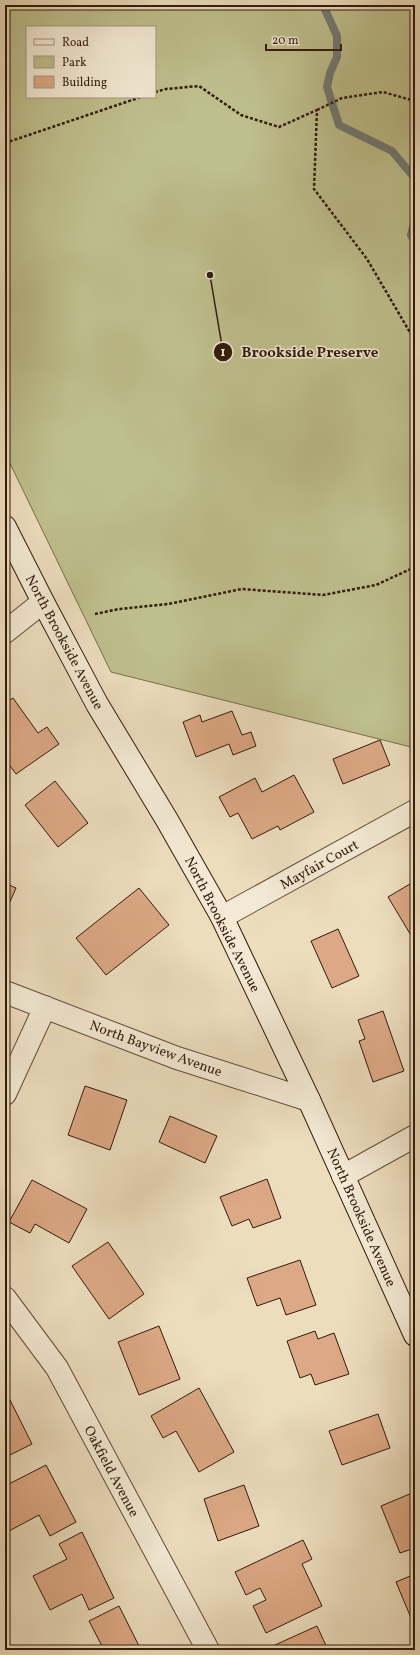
<svg xmlns="http://www.w3.org/2000/svg" width="420" height="1655" font-family="Vollkorn,serif">
  <style>
    .green { fill: #bebf8d; stroke: #786d4c; fill-rule: evenodd }
    .lines { fill: none; stroke-linecap: round; stroke-linejoin: round }
    .stream { stroke: #727a74; stroke-width: 8 }
    .building { fill: #dca885; stroke: #321b0a }
    .minor-casing { stroke: #604c37; stroke-width: 24 }
    .secondary-casing { stroke: #321b0a; stroke-width: 24 }
    .path { stroke: #321b0a; stroke-width: 2.5; stroke-dasharray: 3 2; stroke-linecap: butt }
    .minor { stroke: #f3e9d4; stroke-width: 22 }
    .secondary { stroke: #f3e9d4; stroke-width: 22 }
    .labels { text-anchor: middle; stroke-width: 3; stroke-linejoin: round; paint-order: stroke }
    .street-label { font-size: 14px; fill: #321b0a; stroke: #f3e9d4 }
    .leader { fill: none; stroke: #321b0a; stroke-width: 1.5 }
    .callout-dot { fill: #321b0a; stroke: #f3e9d4; stroke-width: 1.5 }
    .mark-label { font-size: 12px; text-anchor: middle; font-weight: bold; fill: #fff }
    .callout-label { font-size: 15px; text-anchor: middle; font-weight: bold; fill: #321b0a; stroke: #f3e9d4; stroke-width: 3; stroke-linejoin: round; paint-order: stroke }
  </style>
  <rect width="100%" height="100%" fill="#ecddbd"/>
  <filter id="stains"><feTurbulence type="fractalNoise" baseFrequency=".005" numOctaves="4"/><feColorMatrix values="0 0 0 0 .2 0 0 0 0 .09 0 0 0 0 .02 0 0 0 .5 -.17"/></filter>
  <radialGradient id="worn" r=".72"><stop offset=".6" stop-color="#630" stop-opacity="0"/><stop offset="1" stop-color="#630" stop-opacity=".3"/></radialGradient>
  <!-- green -->
  <path class="green" d="M5 5H415V748L111 672 5 453ZM27 27H155V97H27Z"/>
  <g class="lines">
    <!-- stream -->
    <path class="stream" d="M323 5 337 36V57L330 73 327 87 339 125 392 151 413 176 415 185
      M415 220 411 235 415 242"/>
  </g>
  <!-- building -->
  <path class="building" d="M13 698 38 733 47 727 59 744 16 774 5 759V703Z
    M232 711 242 735 251 732 256 746 233 755 229 744 196 757 183 722 200 715 202 722Z
    M380 740 390 765 343 784 333 759Z
    M294 775 314 812 280 830 278 826 252 839 238 813 230 817 219 797 255 778 262 792Z
    M55 781 88 823 58 847 25 805Z
    M415 881V935L412 937 388 897Z
    M5 883 16 888 5 913Z
    M139 888 169 925 106 975 76 938Z
    M338 929 359 976 332 988 311 941Z
    M383 1011 404 1071 373 1082 359 1041 365 1039 358 1020Z
    M85 1086 127 1100 110 1150 68 1135Z
    M170 1116 217 1136 205 1163 159 1142Z
    M267 1179 281 1218 253 1228 249 1219 232 1226 220 1197Z
    M32 1180 87 1209 69 1243 35 1224 30 1233 9 1222Z
    M108 1242 144 1294 109 1319 72 1266Z
    M300 1260 316 1305 286 1315 280 1298 257 1306 247 1278Z
    M159 1326 180 1379 139 1395 118 1342Z
    M315 1331 318 1339 334 1333 349 1374 315 1385 311 1374 300 1378 287 1341Z
    M199 1388 234 1452 199 1472 176 1431 163 1438 151 1416Z
    M5 1390 32 1444 6 1457 5 1454Z
    M378 1414 390 1448 342 1465 329 1431Z
    M46 1465 76 1522 50 1536 39 1515 9 1531 5 1523V1486Z
    M244 1485 259 1526 218 1541 204 1499Z
    M412 1493 415 1501V1548L400 1553 381 1506Z
    M82 1532 114 1598 89 1610 82 1594 50 1610 33 1576 67 1559 59 1544Z
    M303 1540 312 1559 302 1564 322 1606 266 1633 253 1606 266 1600 260 1588 246 1595 235 1572Z
    M415 1574V1625H414L396 1582Z
    M119 1606 141 1650H99L103 1648 89 1621Z
    M317 1626 328 1650H278L275 1645Z"/>
  <g class="lines">
    <!-- minor casing -->
    <g class="minor-casing">
      <path id="minor" d="M5 632 43 602
        M222 917 415 811
        M5 992 177 1058 309 1100
        M5 1094 45 1007
        M343 1176 415 1136
        M5 1298 57 1368 208 1650"/>
    </g>
    <!-- secondary casing -->
    <g class="secondary-casing">
      <path id="secondary" d="M5 527 43 602 97 704 167 820 222 917 309 1100 415 1335"/>
    </g>
    <!-- path -->
    <path class="path" d="M155 92 166 89 199 86 241 115 279 127 317 110 314 189 367 259 415 341
      M317 110 342 98 383 92 415 101
      M5 143 141 97
      M95 614 119 609 168 604 242 589 323 595 376 585 415 567"/>
    <!-- minor -->
    <use href="#minor" class="minor"/>
    <!-- secondary -->
    <use href="#secondary" class="secondary"/>
  </g>
  <g class="labels">
    <!-- street labels -->
    <g class="street-label">
      <text transform="translate(65 642) rotate(62)" y="5">North Brookside Avenue</text>
      <text transform="translate(319 864) rotate(-29)" y="5">Mayfair Court</text>
      <text transform="translate(223 924) rotate(63)" y="5">North Brookside Avenue</text>
      <text transform="translate(156 1048) rotate(20)" y="5">North Bayview Avenue</text>
      <text transform="translate(362 1217) rotate(66)" y="5">North Brookside Avenue</text>
      <text transform="translate(112 1471) rotate(62)" y="5">Oakfield Avenue</text>
    </g>
  </g>
  <!-- callouts -->
  <path class="leader" d="M210 275L223 352"/>
  <g class="callout-dot">
    <circle cx="210" cy="275" r="4"/>
    <circle cx="223" cy="352" r="10"/>
  </g>
  <g class="mark-label">
    <text x="223" y="356">1</text>
  </g>
  <g class="callout-label">
    <text x="310" y="357">Brookside Preserve</text>
  </g>
  <!-- margin -->
  <rect width="420" height="1655" fill="none" stroke="#ecddbd" stroke-width="20"/>
  <rect x="6" y="6" width="408" height="1643" fill="none" stroke="#321b0a" stroke-width="2"/>
  <rect x="10" y="10" width="400" height="1635" fill="none" stroke="#321b0a"/>
  <!-- legend -->
  <rect x="26" y="26" width="130" height="72" fill="#f3e9d4" stroke="#a69783"/>
  <rect x="34" y="39" width="20" height="6" fill="#f3e9d4" stroke="#a69783"/>
  <text x="62" y="46" font-size="12" fill="#321b0a">Road</text>
  <rect x="34" y="56" width="20" height="12" fill="#bebf8d" stroke="#a69783"/>
  <text x="62" y="66" font-size="12" fill="#321b0a">Park</text>
  <rect x="34" y="76" width="20" height="12" fill="#dca885" stroke="#a69783"/>
  <text x="62" y="86" font-size="12" fill="#321b0a">Building</text>
  <!-- scale -->
  <path d="M266 44v6h75v-6" fill="none" stroke="#321b0a" stroke-width="2"/>
  <text x="272" y="44" font-size="12" fill="#321b0a" stroke="#f3e9d4" stroke-width="3" paint-order="stroke">20 m</text>
  <rect width="100%" height="100%" filter="url(#stains)"/>
  <rect width="100%" height="100%" fill="url(#worn)"/>
</svg>
